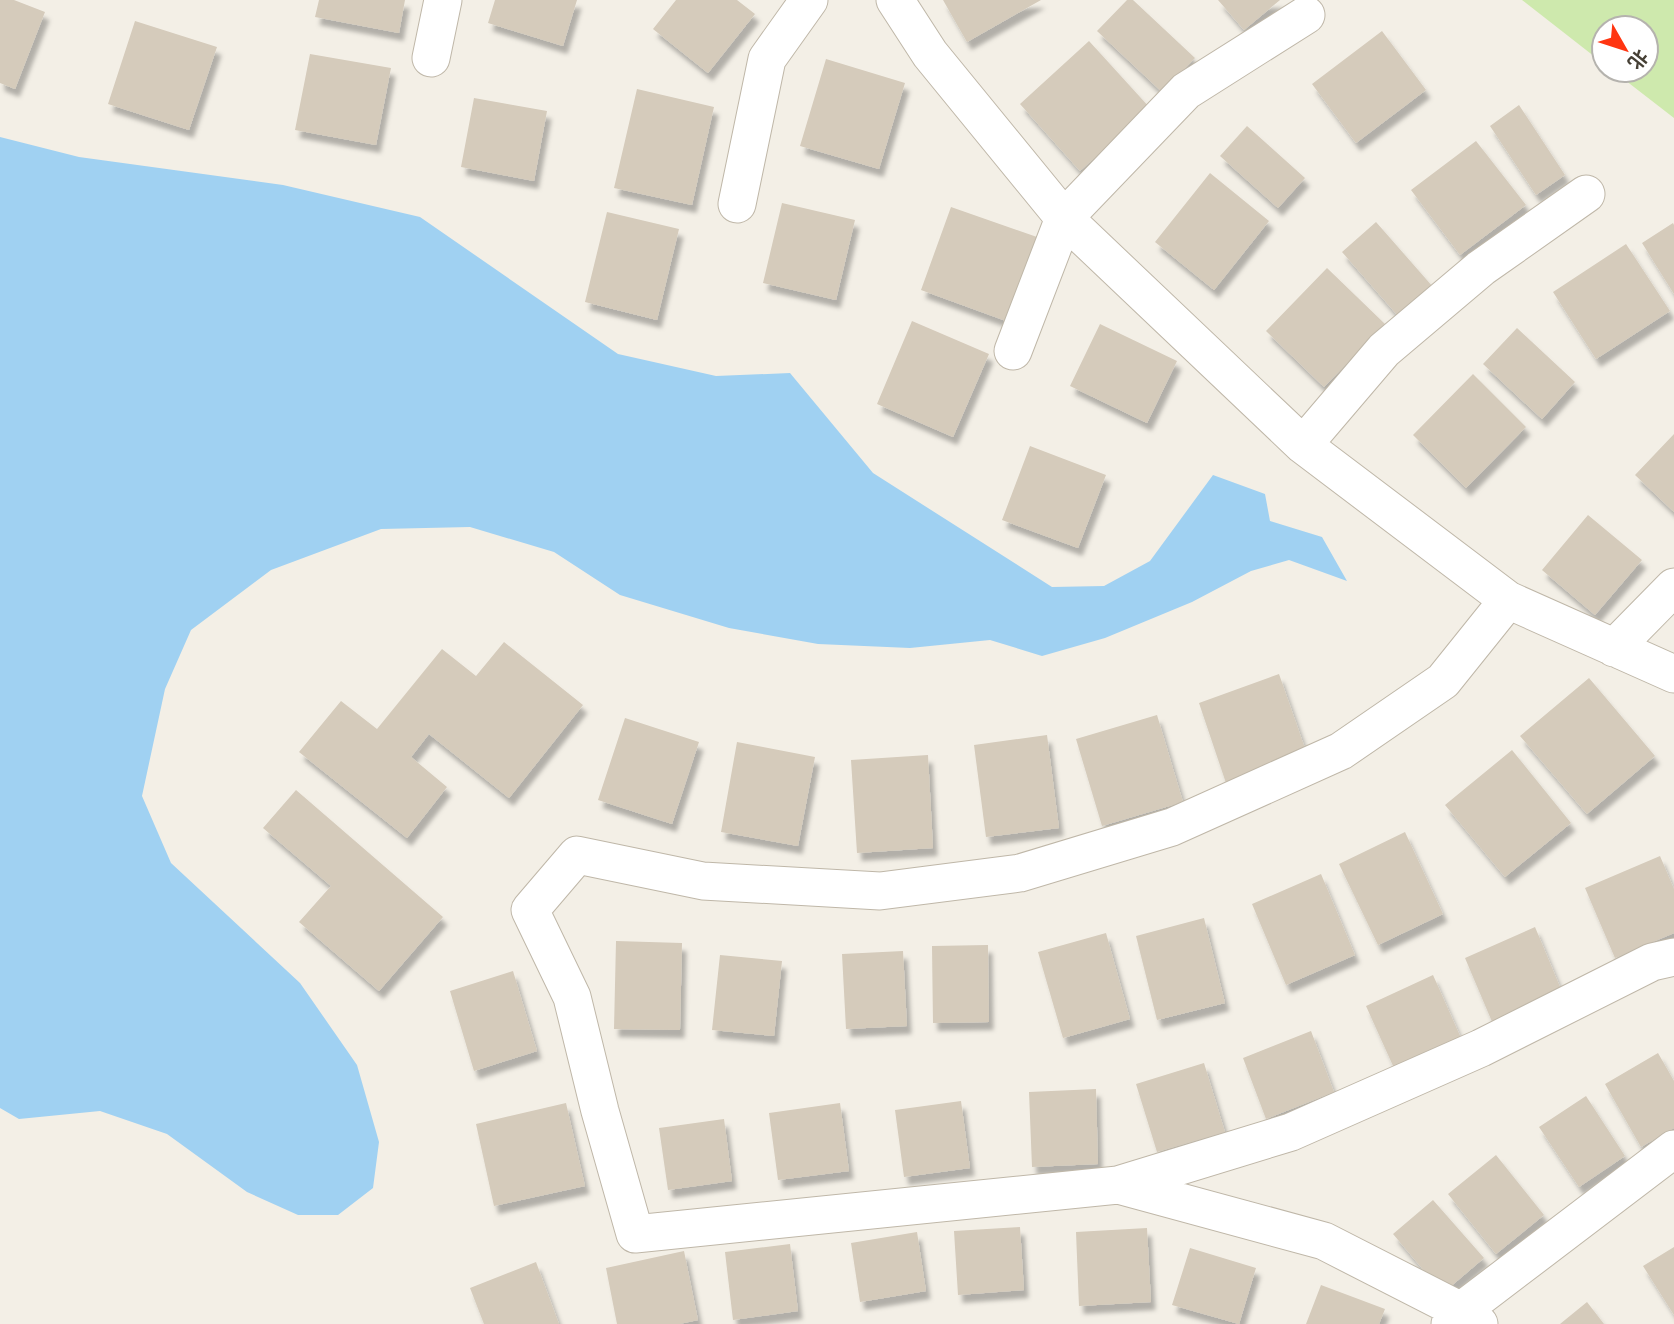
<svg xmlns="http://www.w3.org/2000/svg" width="1674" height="1324" font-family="'Alegreya Sans','Noto Sans SC',sans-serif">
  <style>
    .green { fill: #cee9ad }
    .water { fill: #a0d1f2 }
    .building { fill: #d5cbbb; filter: url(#shadow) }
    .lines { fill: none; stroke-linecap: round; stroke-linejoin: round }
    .minor-casing { stroke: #bfb7a8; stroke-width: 39 }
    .minor { stroke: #fff; stroke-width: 37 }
  </style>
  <defs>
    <filter id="shadow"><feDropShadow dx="4.5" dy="8" stdDeviation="2" flood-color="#0004"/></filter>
  </defs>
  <rect width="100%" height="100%" fill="#f3efe6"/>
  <!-- green -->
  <path class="green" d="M1522 0H1674V118L1612 70H1646V28H1604V64Z"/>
  <!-- water -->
  <path class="water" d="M0 137 79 157 283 185 420 217 618 354 716 376 790 373 873 473 1052 587 1104 586 1150 561 1213 475 1265 494 1270 521 1322 537 1347 581 1289 560 1251 571 1192 602 1105 638 1042 656 990 640 910 648 818 644 729 628 620 595 554 552 470 527 381 529 271 570 191 630 165 689 142 796 171 863 300 983 357 1065 379 1142 373 1188 338 1215H298L247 1192 167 1134 100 1111 19 1119 0 1108Z"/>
  <!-- building -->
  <path class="building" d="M0 0H14L45 12 15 89 0 83Z
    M319 0H405L399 33 315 17Z
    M495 0H577L563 46 488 23Z
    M676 0H737L755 14 708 73 653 29Z
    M943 0H1041L967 42Z
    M1127 0H1133L1195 58 1162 92 1097 31Z
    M1218 0H1280L1244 30Z
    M135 21 217 47 189 130 108 104Z
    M1382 31 1426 90 1356 143 1312 84Z
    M1089 41 1150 108 1080 171 1020 104Z
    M310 54 391 68 376 145 295 130Z
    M826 59 905 83 879 169 800 146Z
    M637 89 714 107 692 205 614 188Z
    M474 98 547 111 534 181 461 167Z
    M1519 105 1565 175 1536 195 1490 126Z
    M1247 126 1305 178 1278 208 1220 156Z
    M1476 141 1526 205 1460 255 1411 190Z
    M1210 173 1269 221 1214 290 1155 242Z
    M782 203 855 220 836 300 763 283Z
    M951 207 1037 237 1006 321 921 290Z
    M607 212 679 229 657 320 585 302Z
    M1376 222 1433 287 1399 317 1342 252Z
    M1673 223 1674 225V294L1642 243Z
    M1626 244 1670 311 1596 359 1553 292Z
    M1327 268 1385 324 1324 387 1266 331Z
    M912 321 989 354 953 437 877 404Z
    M1100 324 1177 361 1147 423 1070 386Z
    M1517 328 1575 382 1542 419 1483 364Z
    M1473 374 1526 427 1466 488 1413 435Z
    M1674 434V512L1635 475Z
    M1030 446 1106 475 1078 548 1002 520Z
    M1588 515 1642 560 1595 615 1542 570Z
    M504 642 583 705 509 798 429 734 411 757 447 787 407 838 299 752 341 701 377 729 442 649 476 676Z
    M1279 674 1308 757 1227 786 1199 703Z
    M1589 678 1655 756 1587 814 1520 736Z
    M1157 715 1183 802 1102 826 1076 739Z
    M625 718 699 742 672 824 598 800Z
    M1047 735 1059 828 986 837 974 745Z
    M737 742 815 757 798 846 721 832Z
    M1512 750 1571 823 1505 877 1445 805Z
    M928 755 933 848 857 853 851 760Z
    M296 790 443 917 379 991 299 922 331 886 263 828Z
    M1405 832 1443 914 1378 945 1339 864Z
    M1660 856 1674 889V933L1615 958 1585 888Z
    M1321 874 1355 955 1286 985 1252 904Z
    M1204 918 1225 1003 1157 1020 1136 936Z
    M1535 927 1563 994 1493 1024 1465 958Z
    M1106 933 1130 1019 1063 1038 1038 952Z
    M616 941 682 943 680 1030 614 1029Z
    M988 945 989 1022 933 1023 932 946Z
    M903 951 907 1026 846 1029 842 954Z
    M720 955 782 961 774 1036 712 1030Z
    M513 971 537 1051 474 1071 450 991Z
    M1433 975 1461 1038 1394 1068 1366 1006Z
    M1311 1031 1334 1092 1266 1119 1243 1058Z
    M1658 1053 1674 1081V1128L1641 1147 1605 1084Z
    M1204 1063 1225 1132 1157 1152 1136 1084Z
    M1096 1089 1098 1164 1032 1167 1029 1092Z
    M1586 1096 1625 1156 1579 1187 1539 1127Z
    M961 1101 970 1168 904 1177 895 1110Z
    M566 1103 585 1186 494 1206 476 1124Z
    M840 1103 849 1171 778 1180 769 1113Z
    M724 1119 732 1181 668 1190 659 1128Z
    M1496 1155 1544 1215 1496 1254 1448 1194Z
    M1433 1200 1484 1258 1443 1293 1393 1234Z
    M1020 1227 1024 1290 958 1295 954 1231Z
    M1147 1228 1151 1302 1079 1306 1076 1232Z
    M917 1232 926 1291 860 1302 851 1243Z
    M790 1244 798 1311 733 1320 725 1252Z
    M1674 1247V1315L1643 1266Z
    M1190 1248 1256 1268 1239 1324 1172 1305Z
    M684 1251 698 1320 679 1324H617L606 1268Z
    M536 1262 559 1324H484L470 1288Z
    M1321 1285 1385 1309 1379 1324H1306Z
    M1587 1302 1604 1324H1560Z"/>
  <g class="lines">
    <!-- minor casing -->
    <g class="minor-casing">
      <path id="minor" d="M895 0 930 54 1064 218 1303 445 1508 600 1674 674
        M431 58 443 0
        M737 204 767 59 809 0
        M1013 351 1064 218 1186 91 1306 15
        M1303 445 1384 350 1481 268 1586 194
        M1508 600 1443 681 1341 751 1172 827 1020 873 880 891 703 881 577 855 530 910 572 997 600 1111 635 1234 1118 1185 1291 1132 1481 1048 1652 962 1674 957
        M1614 648 1674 587
        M1118 1185 1324 1241 1461 1311 1479 1324
        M1450 1324 1461 1311 1674 1149"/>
    </g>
    <!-- minor -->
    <use href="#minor" class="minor"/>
  </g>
  <!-- north arrow -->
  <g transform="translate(1625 49) rotate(129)"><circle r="33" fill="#ffffff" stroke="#b5b3ae" stroke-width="2"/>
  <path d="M0-5L12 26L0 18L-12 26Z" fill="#ff3511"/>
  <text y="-10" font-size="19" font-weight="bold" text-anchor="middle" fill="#464035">北</text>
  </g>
</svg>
